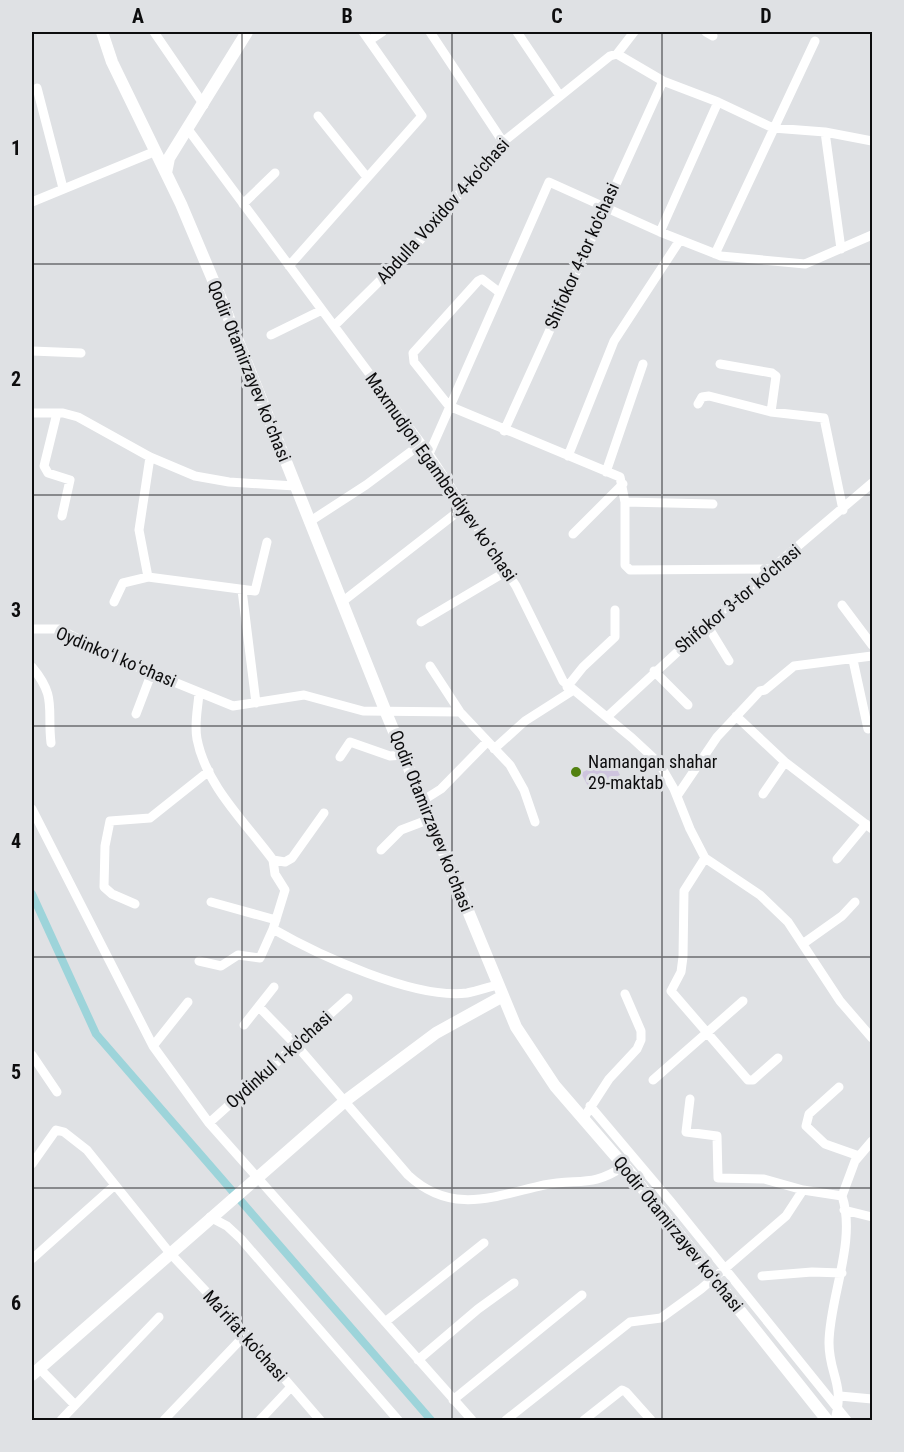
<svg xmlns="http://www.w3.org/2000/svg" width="904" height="1452" font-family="'Roboto Condensed',sans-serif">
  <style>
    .green { fill: #cec4de }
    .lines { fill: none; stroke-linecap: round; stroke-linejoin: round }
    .canal { stroke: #9dd4da; stroke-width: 8 }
    .minor { stroke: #fff; stroke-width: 9 }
    .major { stroke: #fff; stroke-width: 12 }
    .grid { fill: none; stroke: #0d0d0e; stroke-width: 1.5; stroke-opacity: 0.55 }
    .poi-dot { fill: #528110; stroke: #dfe1e4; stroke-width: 2 }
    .labels { text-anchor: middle; stroke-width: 6; stroke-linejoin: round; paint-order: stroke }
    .street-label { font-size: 18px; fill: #0d0d0e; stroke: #dfe1e4 }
    .poi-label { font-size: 18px; fill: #0d0d0e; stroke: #dfe1e4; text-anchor: start }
    .neatline { fill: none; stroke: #0d0d0e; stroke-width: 2 }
    .grid-label { font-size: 20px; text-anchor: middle; font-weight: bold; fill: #0d0d0e }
  </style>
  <rect width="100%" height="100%" fill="#dfe1e4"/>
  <!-- green -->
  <path class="green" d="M611 758 620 775 590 790 581 773Z"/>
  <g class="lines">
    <!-- canal -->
    <path class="canal" d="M32 894 96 1034 431 1420"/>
    <!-- minor -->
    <path class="minor" d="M154 32 204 105
      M430 32 503 142
      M517 32 560 96
      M706 32 713 36
      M370 40 382 32
      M617 54 634 32
      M37 88 63 188
      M318 116 366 176
      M187 128 429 454 516 586 563 681 632 738 659 763 674 789 690 829 705 858 760 895 788 922 840 1001 872 1038
      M825 132 841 249
      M32 202 156 151
      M243 204 275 173
      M660 232 718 102
      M715 254 815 41
      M289 266 422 116 363 32
      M499 292 482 279 478 281 413 353 414 362 449 406 620 477 625 502V565L630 570 772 569
      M334 326 416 245 503 142 610 56 617 54 663 81 718 102 773 128 825 132 872 141
      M271 335 322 310
      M32 351 81 353
      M720 364 772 373 776 376 771 412
      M698 404 702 397 709 396 771 412 824 418 843 510
      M32 413H63L78 417 150 457 195 476 229 482 295 486
      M57 413 44 466 48 473 70 480 62 516
      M504 431 663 81
      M429 454 549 182 660 232 721 256 805 264 872 235
      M568 456 614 341 680 240
      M606 472 643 364
      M625 502 713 504
      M309 522 366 485 421 444
      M573 534 623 484
      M148 577 139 530 150 457
      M242 590 256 703
      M114 602 123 583 148 577 255 591 267 542
      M342 602 464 507
      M842 605 872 645
      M421 622 507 571
      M707 625 729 661
      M32 629H59L120 660 233 706 304 695 363 711 460 712
      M853 660 868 729
      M430 666 460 712 510 765 524 790 535 822
      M32 667C57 697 47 708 51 743
      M654 671 688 705
      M567 687 583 667 615 637V610
      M199 693C198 708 194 724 197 739 206 786 246 823 273 860L275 874 285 890 273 929C318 955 416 1000 467 993 478 991 488 987 498 985
      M136 714 152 672
      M736 716 785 762 872 829
      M607 717 724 609 872 483
      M494 749 525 721 572 691
      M340 757 350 742 390 756 403 755
      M763 794 785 762
      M677 796 717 737 760 691 765 690 794 666 872 656
      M422 801 441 789 487 742
      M32 809 153 1046 209 1123 472 1420
      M381 850 401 830 430 819
      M705 858 684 891 683 957 681 972 671 991 748 1080H753L778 1058
      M837 859 866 824
      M273 860 285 862 292 858 324 813
      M211 902 276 920
      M135 904 112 894 104 887 105 846 110 821 150 818 209 771
      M804 943 842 916 855 902
      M199 961 221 966 238 955 260 958 273 929
      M259 1007 297 1046 408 1175C452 1216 495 1196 544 1185 578 1178 592 1188 624 1166
      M244 1025 274 987
      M153 1046 188 1002
      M32 1055 57 1092
      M653 1080 743 1001
      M839 1087 809 1114 806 1126 825 1144 859 1156
      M690 1099 686 1132 717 1136 718 1178 764 1179 803 1190 842 1196
      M590 1106 671 1202 847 1420
      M583 1119 609 1079 637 1049 641 1040V1031L625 994
      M209 1123 348 998
      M32 1164 56 1130 64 1132 87 1150 169 1252 246 1334 320 1420
      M842 1196 855 1161 872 1141
      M844 1210 872 1217
      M210 1217 227 1226 241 1239 398 1420
      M32 1259 115 1185
      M762 1276 812 1272 842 1273
      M385 1322 484 1243
      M418 1360 478 1309 514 1283
      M39 1368 75 1405
      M840 1396 872 1399
      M453 1400 582 1295
      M61 1420 159 1317
      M164 1420 246 1334
      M260 1420 291 1387
      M506 1420 630 1322 661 1318 701 1289 786 1216 803 1190
      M584 1420 622 1390 626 1392 651 1420
      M835 1420C845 1383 829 1375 829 1343 829 1299 857 1241 842 1196"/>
    <!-- major -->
    <path class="major" d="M102 32 112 62 181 204 224 306 385 710 516 1027 555 1086 632 1175 827 1420
      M166 173 169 158 247 32
      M32 1375 345 1101 436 1033 503 996"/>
  </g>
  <!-- grid -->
  <path class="grid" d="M242 32V1420M452 32V1420M662 32V1420M32 264H872M32 495H872M32 726H872M32 957H872M32 1188H872"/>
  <!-- markers -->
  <circle class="poi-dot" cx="576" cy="772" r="6"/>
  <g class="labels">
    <!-- street labels -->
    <g class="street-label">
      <text transform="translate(443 211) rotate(-48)" y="6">Abdulla Voxidov 4-ko'chasi</text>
      <text transform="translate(582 256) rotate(-66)" y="6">Shifokor 4-tor ko'chasi</text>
      <text transform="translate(249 371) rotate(68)" y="6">Qodir Otamirzayev koʻchasi</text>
      <text transform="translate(441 477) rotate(55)" y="6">Maxmudjon Egamberdiyev koʻchasi</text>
      <text transform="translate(738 599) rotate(-40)" y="6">Shifokor 3-tor koʼchasi</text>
      <text transform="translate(116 657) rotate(23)" y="6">Oydinkoʻl koʻchasi</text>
      <text transform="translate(431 821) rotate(68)" y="6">Qodir Otamirzayev koʻchasi</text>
      <text transform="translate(279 1060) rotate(-42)" y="6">Oydinkul 1-ko'chasi</text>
      <text transform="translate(678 1234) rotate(51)" y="6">Qodir Otamirzayev koʻchasi</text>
      <text transform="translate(245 1336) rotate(48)" y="6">Maʼrifat ko'chasi</text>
    </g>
    <!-- poi labels -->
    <g class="poi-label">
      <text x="588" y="768">Namangan shahar<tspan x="588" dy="21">29-maktab</tspan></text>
    </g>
  </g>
  <!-- border -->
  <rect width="904" height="1452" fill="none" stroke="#dfe1e4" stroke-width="66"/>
  <rect x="33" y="33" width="838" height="1386" class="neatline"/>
  <g class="grid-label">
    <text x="138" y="23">A</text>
    <text x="347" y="23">B</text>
    <text x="557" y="23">C</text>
    <text x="766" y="23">D</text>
    <text x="16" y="155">1</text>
    <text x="16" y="386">2</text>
    <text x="16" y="617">3</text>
    <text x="16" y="848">4</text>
    <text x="16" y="1079">5</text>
    <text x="16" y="1310">6</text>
  </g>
</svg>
